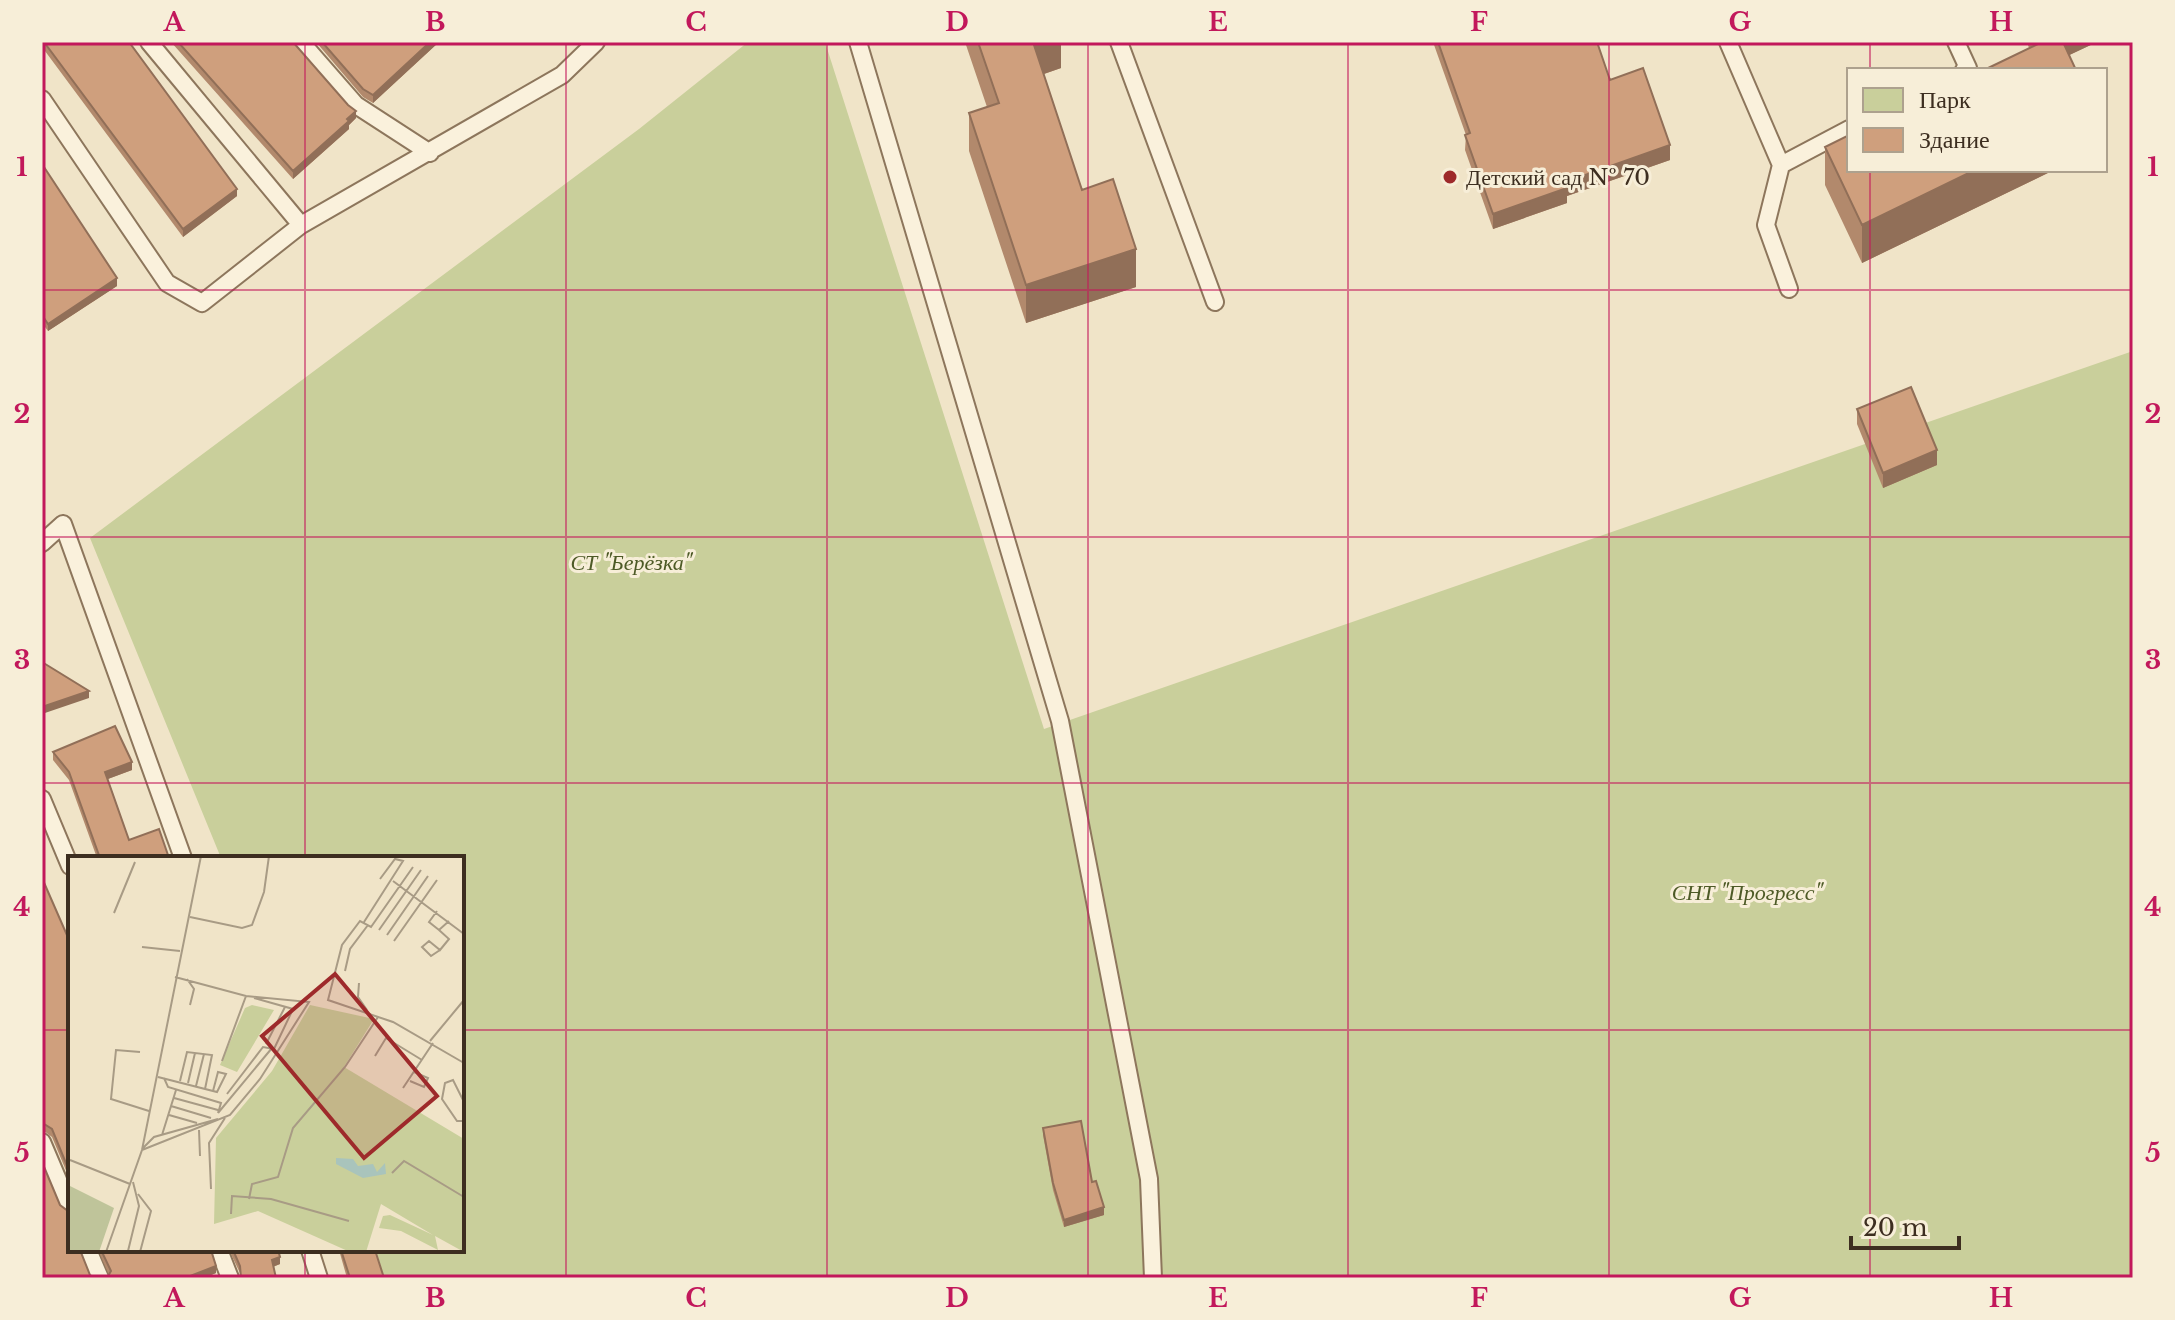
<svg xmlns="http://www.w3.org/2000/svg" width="2175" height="1320" font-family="'Libre Baskerville',serif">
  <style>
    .green { fill: #c9cf9b }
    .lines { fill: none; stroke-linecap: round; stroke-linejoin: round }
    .service-casing { stroke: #8d765c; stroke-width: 20 }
    .service { stroke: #faf1dc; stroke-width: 16 }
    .wall { fill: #b2896c }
    .shaded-wall { fill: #916f58 }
    .building { fill: #cf9f7d; stroke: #916f58; stroke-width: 2 }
    .grid { fill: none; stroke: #c2185b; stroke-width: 2; stroke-opacity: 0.55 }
    .poi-dot { fill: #9e2a2b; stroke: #f7eed8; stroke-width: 3 }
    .labels { text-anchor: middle; stroke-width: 6; stroke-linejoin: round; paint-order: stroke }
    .poi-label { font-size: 22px; fill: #3d2e20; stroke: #f7eed8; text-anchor: start }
    .park-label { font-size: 22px; font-style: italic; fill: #4d5a26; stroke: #f7eed8 }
    .inset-road { fill: none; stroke: #a89b85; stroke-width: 2 }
    .view { fill: #9e2a2b; fill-opacity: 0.15; stroke: #9e2a2b; stroke-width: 4 }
    .inset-edge { fill: none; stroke: #3d2e20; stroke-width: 4 }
    .neatline { fill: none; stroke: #c2185b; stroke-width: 3 }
    .grid-label { font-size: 26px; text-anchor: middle; font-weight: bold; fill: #c2185b }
  </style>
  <rect width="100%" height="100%" fill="#f0e4c8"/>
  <!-- green -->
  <path class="green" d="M748 42H825L1044 729 2133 351V1278H384L376 1250H462V858H221L90 538 639 129Z"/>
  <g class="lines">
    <!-- service casing -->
    <g class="service-casing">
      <path id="service" d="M149 42 301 225
        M301 42 356 105 430 153
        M858 42 1060 721 1149 1179 1153 1278
        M1119 42 1215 302
        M1728 42 1781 165 1766 225 1789 289
        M1956 42 1968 68 1964 70
        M42 99 167 283 202 303 301 225 562 75 596 42
        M1781 165 1849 129
        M42 543 63 524 183 858
        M42 799 70 866
        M42 1142 70 1208
        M88 1250 100 1278
        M219 1250 230 1278
        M310 1250 319 1278"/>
    </g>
    <!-- service -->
    <use href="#service" class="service"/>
  </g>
  <!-- wall -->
  <path class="wall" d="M42 42H129L237 196 183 237 42 47Z
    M171 42H293L356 118 349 125V129L293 179Z
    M316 42H439L373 103 363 97Z
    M965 42H1061V68L1044 74 1082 190 1136 287 1026 323 969 151V113L987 107Z
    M1433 42H1597L1610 80 1670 160 1567 196V203L1493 229 1465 150 1466 135Z
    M2027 42H2097L2069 55 2029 48Z
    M1825 147 1849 170H2054L1862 263 1825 185Z
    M42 164 117 286 48 331 42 323Z
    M1857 409 1937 465 1883 488 1857 424Z
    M53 752 132 770 108 779 129 840 169 858H97L69 780 53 760Z
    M42 878 70 942V1180L52 1137 44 1131 42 1132Z
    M1043 1128 1092 1182 1104 1215 1064 1227 1053 1190 1043 1135Z
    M98 1250H211L216 1273 204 1278H107L109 1275Z
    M229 1250H278L280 1264 273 1267 276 1278H240V1273Z
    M339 1250H375L384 1278H347Z"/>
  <!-- shaded-wall -->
  <path class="shaded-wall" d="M430 42H439L373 103V95Z
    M1032 42H1061V68L1032 78Z
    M2040 42H2097L2040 69Z
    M356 111V118L349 125V129L293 179V171Z
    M1670 145V160L1567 196V203L1493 229V214L1565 182Z
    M1975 170H2054L1862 263V225Z
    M237 189V196L183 237V229Z
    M1136 249V287L1026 323V285Z
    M117 278V286L48 331V324Z
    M1937 450V465L1883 488V473Z
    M89 691V698L42 714V707Z
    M132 762V770L105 780V772Z
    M1104 1207V1215L1064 1227V1220Z
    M280 1257V1264L272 1267V1260Z
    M216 1266V1273L204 1278H185Z"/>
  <!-- building -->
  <path class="building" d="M44 42H129L237 189 183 229Z
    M178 42H293L348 105 356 111 347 119 349 121 293 171Z
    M322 42H430L373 95 363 89Z
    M978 42H1033L1082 190 1113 179 1136 249 1026 285 969 113 999 103Z
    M1438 42H1597L1610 80 1643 68 1670 145 1565 182 1567 188 1493 214 1465 135 1470 133Z
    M2042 42H2063L2076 70H1984Z
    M1849 135V170H1975L1862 225 1825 147Z
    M42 164 117 278 48 324 42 315Z
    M1911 387 1937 450 1883 473 1857 409Z
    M42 662 89 691 42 707Z
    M115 726 132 762 105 772 129 840 159 829 169 858H100L69 772 53 752Z
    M42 878 70 942V1173L52 1129 44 1124H42Z
    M1081 1121 1092 1182 1096 1181 1104 1207 1064 1220 1053 1183 1043 1128Z
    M42 1162 60 1205 68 1211H70V1250H80L90 1275 95 1278H42Z
    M101 1250H211L216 1266 185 1278H107L111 1271Z
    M233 1250H278L280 1257 272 1260 276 1278H241L240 1266Z
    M341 1250H375L384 1278H350Z"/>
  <!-- grid -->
  <path class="grid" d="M305 42V858M566 42V1278M827 42V1278M1088 42V1278M1348 42V1278M1609 42V1278M1870 42V70M1870 170V1278M42 290H2133M42 537H2133M42 783H2133M42 1030H70M462 1030H2133M305 1250V1278"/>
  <!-- markers -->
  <circle class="poi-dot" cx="1450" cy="177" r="8"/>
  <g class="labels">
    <!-- poi labels -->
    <g class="poi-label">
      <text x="1466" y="185">Детский сад № 70</text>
    </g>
    <!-- park labels -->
    <g class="park-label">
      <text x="631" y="570">СТ "Берёзка"</text>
      <text x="1747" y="900">СНТ "Прогресс"</text>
    </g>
  </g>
  <!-- overview -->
  <g transform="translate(68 856)">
    <rect width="396" height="396" fill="#f0e4c8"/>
    <path d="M184 149 206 154 169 216 152 209 177 152ZM242 149 306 163 276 211 396 283V396L367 380 370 394 333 375 311 372 315 360 322 359 365 379 313 348 298 396H282L190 355 146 368 148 282 204 215Z" fill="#c9cf9b"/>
    <path d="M0 329 46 352 31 396H0Z" fill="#bfc49a"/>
    <path d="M268 302 285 303 290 310 305 308 309 316 317 307 318 318 295 322 268 308Z" fill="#a9c4bc"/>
    <path class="inset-road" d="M345 11 303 71 292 65 274 89 260 144 325 166 396 207M325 25 396 78M369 55 361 66 371 74 381 65M46 57 67 6M122 61 174 72 184 69 196 36 201 0M296 66 335 5 327 3 312 23M311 74 353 14M371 74 381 83 372 94 361 85 354 91 363 100 372 94M319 79 360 20M326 85 369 24M74 91 112 95M277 115 282 93 300 69M119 123 126 133 122 149M291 127 290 141 299 154M186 142 225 153 206 193M362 185 396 144M198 188 217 151M72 196 48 194 43 243 81 255M307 200 318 182 354 204M154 205 178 140M90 221 149 236 158 218 150 216 145 235M96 222 100 231 153 247 150 257M112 225 119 196 144 199 137 233M342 225 356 231 360 222 346 216M120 227 127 197M128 230 136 198M335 232 365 187M159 238 195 191 206 193M106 242 150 254M396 246 385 224 377 227 374 243 389 265H396M103 250 143 262M150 257 204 192M101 259 129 267M131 274 132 300M94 279 108 234M75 292 86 281 150 263M74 294 162 259 192 223 241 146 178 140 107 121M2 304 62 328M324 317 336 305 396 341M143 333 141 287 157 262M70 338 83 355 72 396M181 343 184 328 210 321 225 272 277 211 310 161M163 358 164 340 203 343 281 365M60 395 71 350 65 326M38 396 74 294 133 0"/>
    <path class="view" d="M267 118 369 240 296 302 194 180Z"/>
    <rect width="396" height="396" class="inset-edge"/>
  </g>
  <!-- border -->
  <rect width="2175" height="1320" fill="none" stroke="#f7eed8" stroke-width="88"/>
  <!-- legend -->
  <rect x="1847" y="68" width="260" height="104" fill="#f7eed8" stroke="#ada18e" stroke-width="2"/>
  <rect x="1863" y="88" width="40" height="24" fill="#c9cf9b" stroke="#ada18e" stroke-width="2"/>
  <text x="1919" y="108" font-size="24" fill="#3d2e20">Парк</text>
  <rect x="1863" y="128" width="40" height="24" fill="#cf9f7d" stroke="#ada18e" stroke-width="2"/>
  <text x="1919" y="148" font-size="24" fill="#3d2e20">Здание</text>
  <!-- scale -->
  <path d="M1851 1236v12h108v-12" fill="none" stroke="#3d2e20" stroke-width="4"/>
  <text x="1863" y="1236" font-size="24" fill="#3d2e20" stroke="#f7eed8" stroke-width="6" paint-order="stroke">20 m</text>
  <rect x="44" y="44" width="2087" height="1232" class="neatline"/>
  <g class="grid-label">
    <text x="174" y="31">A</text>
    <text x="435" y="31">B</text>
    <text x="696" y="31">C</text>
    <text x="957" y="31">D</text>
    <text x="1218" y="31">E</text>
    <text x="1479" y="31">F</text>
    <text x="1740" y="31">G</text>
    <text x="2001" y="31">H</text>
    <text x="22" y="176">1</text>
    <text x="2153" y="176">1</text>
    <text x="22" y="423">2</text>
    <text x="2153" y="423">2</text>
    <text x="22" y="669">3</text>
    <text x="2153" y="669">3</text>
    <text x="22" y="916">4</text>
    <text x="2153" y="916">4</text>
    <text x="22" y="1162">5</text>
    <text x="2153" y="1162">5</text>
    <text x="174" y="1307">A</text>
    <text x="435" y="1307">B</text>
    <text x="696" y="1307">C</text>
    <text x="957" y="1307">D</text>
    <text x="1218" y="1307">E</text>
    <text x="1479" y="1307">F</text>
    <text x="1740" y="1307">G</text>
    <text x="2001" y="1307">H</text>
  </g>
</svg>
